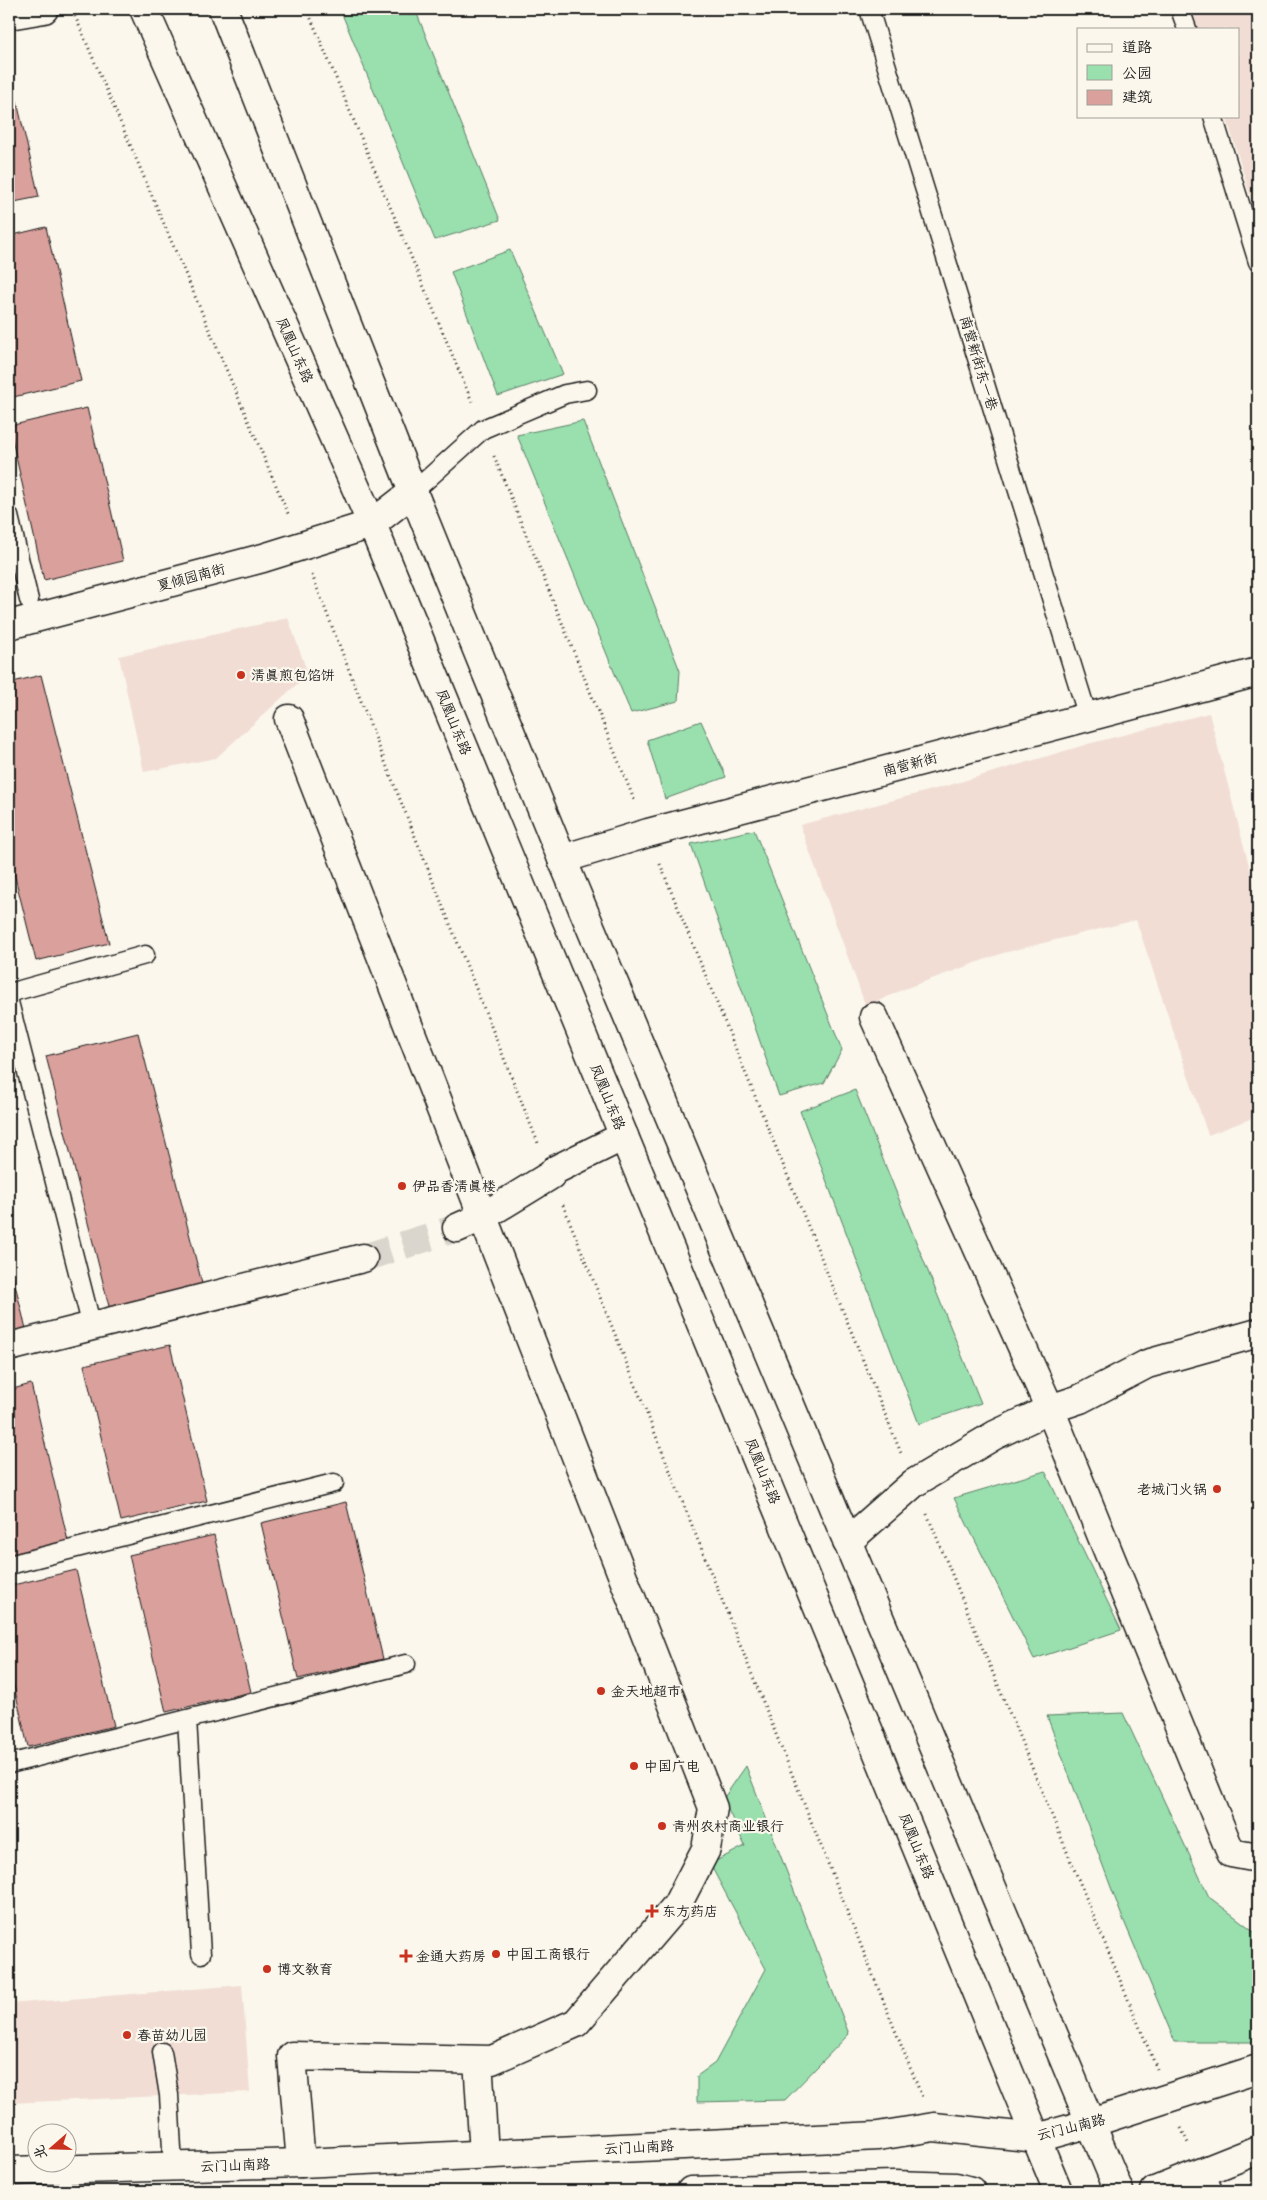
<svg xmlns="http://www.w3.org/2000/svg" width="1267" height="2200" font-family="'Comic Neue','LXGW WenKai TC',sans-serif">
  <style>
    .built { fill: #f1ddd4 }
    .green { fill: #99e0ae; stroke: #5a7e65 }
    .building { fill: #daa09c; stroke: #1c1c1c }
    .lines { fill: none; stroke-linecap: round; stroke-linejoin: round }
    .street-tunnel { stroke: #dad6cd; stroke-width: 28; stroke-dasharray: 28 14; stroke-linecap: butt }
    .lane-casing { stroke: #1c1c1c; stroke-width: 21 }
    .street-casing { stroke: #1c1c1c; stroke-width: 31 }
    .secondary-casing { stroke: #1c1c1c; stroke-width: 31 }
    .primary-casing { stroke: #1c1c1c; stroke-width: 31 }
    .path { stroke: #1c1c1c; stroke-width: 3; stroke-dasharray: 1 4; stroke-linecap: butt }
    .lane { stroke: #fbf7ec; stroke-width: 18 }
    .street { stroke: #fbf7ec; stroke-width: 28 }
    .secondary { stroke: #fbf7ec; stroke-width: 28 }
    .primary { stroke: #fbf7ec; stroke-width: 28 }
    .poi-dot { fill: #c8321e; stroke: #fbf7ec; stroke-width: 2 }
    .labels { text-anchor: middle; stroke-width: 4.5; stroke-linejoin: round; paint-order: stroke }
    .street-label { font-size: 14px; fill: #1c1c1c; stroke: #fbf7ec }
    .poi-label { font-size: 14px; fill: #1c1c1c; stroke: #fbf7ec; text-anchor: start }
  </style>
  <rect width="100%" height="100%" fill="#fbf7ec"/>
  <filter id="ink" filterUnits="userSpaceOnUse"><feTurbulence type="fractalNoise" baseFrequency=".02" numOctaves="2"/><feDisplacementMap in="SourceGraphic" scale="10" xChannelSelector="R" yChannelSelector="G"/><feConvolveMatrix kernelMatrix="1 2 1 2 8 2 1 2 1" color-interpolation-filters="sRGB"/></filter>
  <g filter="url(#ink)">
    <!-- built -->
    <path class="built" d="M1192 9H1258V221L1226 116H1238V29H1198Z
      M288 618 308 674 216 758 144 772 119 656Z
      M1209 713 1258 900V1116L1208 1135 1136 920 1003 953 904 989 866 1007 800 825 943 787 1088 744Z
      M242 1985 250 2092 9 2103V2004Z"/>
    <!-- green -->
    <path class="green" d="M340 9H415L500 220 435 240Z
      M510 250 563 374 498 396 451 272Z
      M583 421 680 671 678 701 631 713 517 435Z
      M701 721 726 777 665 799 647 740Z
      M754 830 842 1050 824 1083 779 1096 691 844Z
      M855 1090 981 1403 919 1424 800 1111Z
      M1045 1471 1121 1630 1034 1659 954 1498Z
      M1123 1713 1209 1897 1255 1932H1258V2042H1175L1121 1914 1047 1716Z
      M746 1766 849 2034 785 2100 697 2102V2076L715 2063 766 1969 710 1864 745 1846 723 1799Z"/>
    <!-- building -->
    <path class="building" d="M9 67 39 197 9 203Z
      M46 227 81 381 9 398V236Z
      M87 408 123 561 44 580 9 426Z
      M41 675 109 943 36 961 9 853V683Z
      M138 1033 208 1307 115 1330 46 1056Z
      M9 1260 30 1345 9 1351Z
      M170 1345 207 1501 121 1521 84 1365Z
      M31 1384 68 1541 9 1555V1390Z
      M346 1502 383 1659 298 1679 261 1523Z
      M214 1535 251 1692 166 1712 129 1555Z
      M76 1570 114 1726 28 1747 9 1664V1586Z"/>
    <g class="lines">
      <!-- street-tunnel -->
      <path class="street-tunnel" d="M363 1258 457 1228"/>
      <!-- lane casing -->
      <g class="lane-casing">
        <path id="lane" d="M869 9 1088 717
          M1180 9 1187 29
          M1213 116 1258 262
          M413 492 483 429 565 394 587 390
          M9 516 29 600
          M9 993 145 955
          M9 1002 92 1327
          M9 1565 334 1483
          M187 1719 201 1954
          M9 1764 406 1664
          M162 2052 169 2095 173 2167"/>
      </g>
      <!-- street casing -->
      <g class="street-casing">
        <path id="street" d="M9 15 44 9
          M9 625 263 558 372 524 413 492
          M289 719 713 1808 706 1849 677 1905 576 2023 492 2060 292 2056 301 2163
          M562 859 648 833 1258 672
          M874 1017 1050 1409 1231 1853 1258 1858
          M457 1228 484 1216 551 1175 555 1170 624 1136
          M9 1347 363 1258
          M847 1542 914 1483 995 1435 1050 1409 1080 1399 1147 1364 1258 1333
          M478 2060 484 2154
          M1200 2174 1208 2191"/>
      </g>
      <!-- secondary casing -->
      <g class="secondary-casing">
        <path id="secondary" d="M9 2171 301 2163 878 2136 934 2127 1037 2138 1091 2123 1258 2069
          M691 2191 894 2185 956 2187 971 2191
          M1155 2191 1258 2150"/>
      </g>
      <!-- primary casing -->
      <g class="primary-casing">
        <path id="primary" d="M144 9 372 524 1058 2191
          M223 9 413 492 562 859 1119 2191"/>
      </g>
      <!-- path -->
      <path class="path" d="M307 9 473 404
        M75 16 289 516
        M494 456 635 802
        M312 575 375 737 538 1143
        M660 864 901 1453
        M563 1205 922 2097
        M927 1514 1157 2069
        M1181 2128 1188 2143"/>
      <!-- lane -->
      <use href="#lane" class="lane"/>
      <!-- street -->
      <use href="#street" class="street"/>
      <!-- secondary -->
      <use href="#secondary" class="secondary"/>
      <!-- primary -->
      <use href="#primary" class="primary"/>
    </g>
  </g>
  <!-- markers -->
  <g class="poi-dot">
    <circle cx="241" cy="675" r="5"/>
    <circle cx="402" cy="1186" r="5"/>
    <circle cx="1217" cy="1489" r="5"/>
    <circle cx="601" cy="1691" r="5"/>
    <circle cx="634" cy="1766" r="5"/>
    <circle cx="662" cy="1826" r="5"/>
    <path d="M649.5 1903.5h5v5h5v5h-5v5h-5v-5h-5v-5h5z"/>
    <circle cx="496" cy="1954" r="5"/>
    <path d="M403.5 1948.5h5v5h5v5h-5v5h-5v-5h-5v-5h5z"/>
    <circle cx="267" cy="1969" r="5"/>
    <circle cx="127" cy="2035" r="5"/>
  </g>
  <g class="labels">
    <!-- street labels -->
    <g class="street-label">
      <text transform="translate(295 350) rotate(66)" y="5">凤凰山东路</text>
      <text transform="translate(979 363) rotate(73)" y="5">南营新街东一巷</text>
      <text transform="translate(191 577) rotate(-15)" y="5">夏倾园南街</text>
      <text transform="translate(454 722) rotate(68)" y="5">凤凰山东路</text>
      <text transform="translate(910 764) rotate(-15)" y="5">南营新街</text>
      <text transform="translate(608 1097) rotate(68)" y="5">凤凰山东路</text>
      <text transform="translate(763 1471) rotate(68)" y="5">凤凰山东路</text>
      <text transform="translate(917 1846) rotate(68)" y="5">凤凰山东路</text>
      <text transform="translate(1071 2127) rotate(-14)" y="5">云门山南路</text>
      <text transform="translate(639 2147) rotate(-3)" y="5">云门山南路</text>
      <text transform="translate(235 2165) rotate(-2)" y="5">云门山南路</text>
    </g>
    <!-- poi labels -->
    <g class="poi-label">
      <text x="251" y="680">清真煎包馅饼</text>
      <text x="412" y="1191">伊品香清真楼</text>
      <text x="1207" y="1494" text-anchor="end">老城门火锅</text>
      <text x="611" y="1696">金天地超市</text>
      <text x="644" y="1771">中国广电</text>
      <text x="672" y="1831">青州农村商业银行</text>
      <text x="662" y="1916">东方药店</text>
      <text x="506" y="1959">中国工商银行</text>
      <text x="416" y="1961">金通大药房</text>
      <text x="277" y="1974">博文教育</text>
      <text x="137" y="2040">春苗幼儿园</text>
    </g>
  </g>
  <!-- margin -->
  <rect width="1267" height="2200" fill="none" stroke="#fbf7ec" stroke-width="30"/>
  <rect x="15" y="15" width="1237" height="2170" fill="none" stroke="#1c1c1c" stroke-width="2" filter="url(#ink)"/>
  <!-- legend -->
  <rect x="1077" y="28" width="162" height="90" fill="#fbf7ec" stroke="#a29f99"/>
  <rect x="1087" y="44" width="25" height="8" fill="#fbf7ec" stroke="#a29f99"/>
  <text x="1122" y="52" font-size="15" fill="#1c1c1c">道路</text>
  <rect x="1087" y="65" width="25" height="15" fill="#99e0ae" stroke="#a29f99"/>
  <text x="1122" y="78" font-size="15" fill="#1c1c1c">公园</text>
  <rect x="1087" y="90" width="25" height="15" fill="#daa09c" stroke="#a29f99"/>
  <text x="1122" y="102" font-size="15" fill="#1c1c1c">建筑</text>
  <!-- north arrow -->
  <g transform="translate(52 2148) rotate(250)"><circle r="24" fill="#fbf7ec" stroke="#a29f99"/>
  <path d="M0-4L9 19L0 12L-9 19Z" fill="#c8321e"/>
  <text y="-8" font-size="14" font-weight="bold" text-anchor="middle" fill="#1c1c1c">北</text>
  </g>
</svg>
